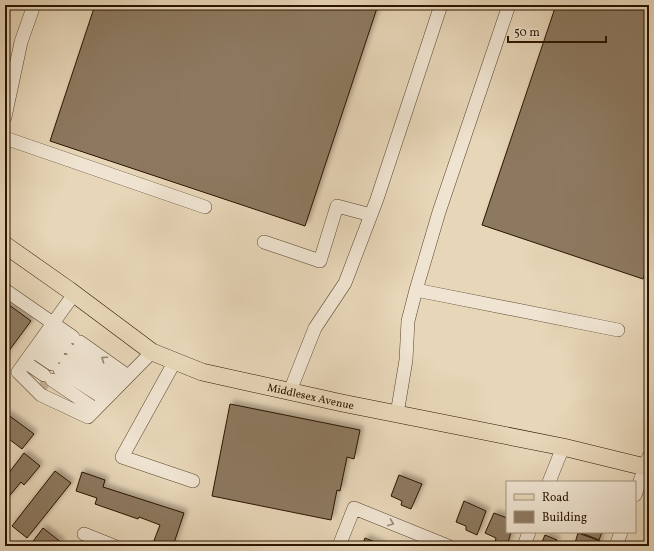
<svg xmlns="http://www.w3.org/2000/svg" width="654" height="551" font-family="Vollkorn,serif">
  <style>
    .building { fill: #8d7960; stroke: #2b1400; filter: url(#shadow) }
    .lines { fill: none; stroke-linecap: round; stroke-linejoin: round }
    .minor-tunnel { stroke: #c1af93; stroke-width: 13; stroke-dasharray: 13 6; stroke-linecap: butt }
    .minor-casing { stroke: #5a442e; stroke-width: 14 }
    .major-casing { stroke: #2b1400; stroke-width: 18 }
    .minor { stroke: #efe4d1; stroke-width: 13 }
    .major { stroke: #e7d6b8; stroke-width: 17 }
    .oneway { stroke: #978673 }
    .labels { text-anchor: middle; stroke-width: 4; stroke-linejoin: round; paint-order: stroke }
    .street-label { font-size: 11px; fill: #2b1400; stroke: #efe4d1 }
  </style>
  <defs>
    <filter id="shadow"><feDropShadow dx="3.5" dy="-3.5" stdDeviation="2" flood-color="#0004"/></filter>
  </defs>
  <rect width="100%" height="100%" fill="#e7d6b8"/>
  <filter id="stains"><feTurbulence type="fractalNoise" baseFrequency=".005" numOctaves="4"/><feColorMatrix values="0 0 0 0 .2 0 0 0 0 .09 0 0 0 0 .02 0 0 0 .5 -.17"/></filter>
  <radialGradient id="worn" r=".72"><stop offset=".6" stop-color="#630" stop-opacity="0"/><stop offset="1" stop-color="#630" stop-opacity=".3"/></radialGradient>
  <!-- building -->
  <path class="building" d="M95 5H378L305 226 50 141Z
    M556 5H649V262L643 279 482 225Z
    M5 302 31 321 5 356Z
    M230 404 360 430 354 459 347 457 340 491 337 490 331 520 212 496Z
    M7 414 34 434 22 449 5 436V416Z
    M24 453 40 466 24 485 21 482 6 500 5 499V478Z
    M55 471 71 483 27 538 12 526Z
    M82 472 105 480 103 487 184 513 173 546H152L160 525 139 517 138 519 95 504 97 498 76 491Z
    M399 475 422 484 411 509 401 505 402 501 391 496Z
    M464 501 486 511 477 535 466 530V526L456 522Z
    M494 513 507 518V532H511L507 546 495 542 496 538 485 533Z
    M43 528 62 543 59 546H34L31 544Z
    M579 532H602L599 540Z
    M578 533 600 541 597 546H583L575 543Z
    M545 535 557 540 554 546 542 542Z
    M365 538 385 546H362Z"/>
  <g class="lines">
    <!-- minor-tunnel -->
    <path class="minor-tunnel" d="M41 381 49 386"/>
    <!-- minor casing -->
    <g class="minor-casing">
      <path id="minor" d="M5 117 21 42 34 5
        M5 138 205 207
        M264 242 320 261 337 206 371 215
        M5 290 73 337
        M416 290 618 330
        M74 294 18 372 41 395 88 417 152 352
        M46 333 66 347
        M80 342 128 376
        M39 343 58 356
        M33 351 52 364
        M73 351 121 383
        M66 361 113 392
        M175 361 122 457 193 481
        M25 362 44 375
        M60 370 105 399
        M52 380 95 409
        M290 391 315 328 345 283 377 199 441 5
        M397 414 406 360 408 321 416 290 439 212 509 5
        M549 482 563 447
        M635 495 649 456
        M84 534 114 546
        M339 546 354 508 448 546
        M524 546 529 532
        M616 546 621 532"/>
    </g>
    <!-- major casing -->
    <g class="major-casing">
      <g id="major">
        <path id="s1" d="M5 245 69 290 152 352 202 372 342 403 563 447 649 468"/>
      </g>
    </g>
    <!-- minor -->
    <use href="#minor" class="minor"/>
    <!-- major -->
    <use href="#major" class="major"/>
  </g>
  <!-- one-way arrows -->
  <defs><path id="oneway-chevron" d="M-2-3.5L2.5 0L-2 3.5" fill="none" stroke-width="1.6" stroke-linecap="round" stroke-linejoin="round"/></defs>
  <g class="oneway">
    <use href="#oneway-chevron" transform="translate(104 359) rotate(-145)"/>
    <use href="#oneway-chevron" transform="translate(391 523) rotate(22)"/>
  </g>
  <g class="labels">
    <!-- street labels -->
    <g class="street-label">
      <text dy="4" stroke="none"><textPath href="#s1" startOffset="347">Middlesex Avenue</textPath></text>
    </g>
  </g>
  <!-- margin -->
  <rect width="654" height="551" fill="none" stroke="#e7d6b8" stroke-width="20"/>
  <rect x="6" y="6" width="642" height="539" fill="none" stroke="#2b1400" stroke-width="2"/>
  <rect x="10" y="10" width="634" height="531" fill="none" stroke="#2b1400"/>
  <!-- legend -->
  <rect x="506" y="481" width="130" height="52" fill="#efe4d1" stroke="#a1917d"/>
  <rect x="514" y="494" width="20" height="6" fill="#e7d6b8" stroke="#a1917d"/>
  <text x="542" y="501" font-size="12" fill="#2b1400">Road</text>
  <rect x="514" y="511" width="20" height="12" fill="#8d7960" stroke="#a1917d"/>
  <text x="542" y="521" font-size="12" fill="#2b1400">Building</text>
  <!-- scale -->
  <path d="M508 36v6h98v-6" fill="none" stroke="#2b1400" stroke-width="2"/>
  <text x="514" y="36" font-size="12" fill="#2b1400" stroke="#efe4d1" stroke-width="3" paint-order="stroke">50 m</text>
  <rect width="100%" height="100%" filter="url(#stains)"/>
  <rect width="100%" height="100%" fill="url(#worn)"/>
</svg>
